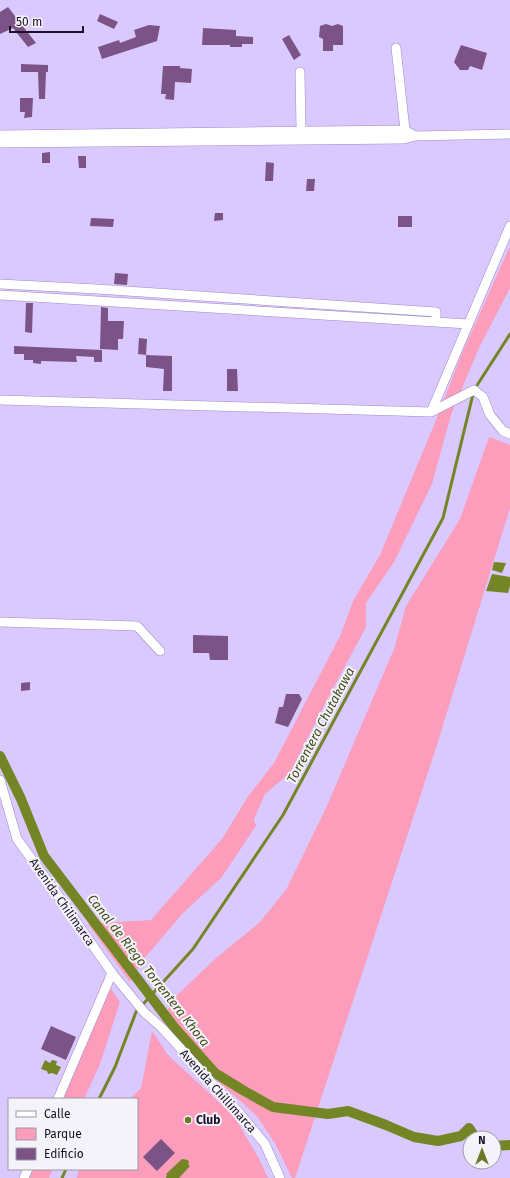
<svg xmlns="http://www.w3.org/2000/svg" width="510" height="1178" font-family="'Fira Sans',sans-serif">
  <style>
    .green { fill: #fb9dbb }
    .water { fill: #738525 }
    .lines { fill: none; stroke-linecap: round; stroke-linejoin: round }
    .stream { stroke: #738525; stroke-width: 3 }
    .canal { stroke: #738525; stroke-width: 10 }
    .building { fill: #7c5387 }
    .minor-casing { stroke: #9e89c7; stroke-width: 10 }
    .minor { stroke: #fff; stroke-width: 9 }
    .poi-dot { fill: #6a7a28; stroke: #f5f3fa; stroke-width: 1.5 }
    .labels { text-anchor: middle; stroke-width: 4; stroke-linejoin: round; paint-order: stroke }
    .street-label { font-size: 12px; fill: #1a1128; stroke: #f5f3fa }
    .poi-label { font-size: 12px; font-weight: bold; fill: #1a1128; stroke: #f5f3fa; text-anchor: start }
    .water-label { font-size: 13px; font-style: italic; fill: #434d1c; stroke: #f5f3fa }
  </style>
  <rect width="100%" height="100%" fill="#dac9fe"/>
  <!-- green -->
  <path class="green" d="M510 246V288L478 350 451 415 432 484 394 562 366 603V627L328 698 290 773 265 794 254 819 256 826 221 878 184 912 142 961 130 982 88 924 151 920 222 839 247 798 274 763 341 634 353 601 380 555 434 425 463 351Z
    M489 437 510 445V508L436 748 295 1178H292L276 1145 257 1116 212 1076 162 1020 174 998 215 959 259 923 286 890 326 808 394 649 406 606 460 519Z
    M104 978 120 1002 100 1064 84 1099H58Z
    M152 1031 168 1055 234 1116 258 1157 268 1178H77L79 1169H137V1099H130L141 1088Z
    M31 1169H53L49 1178H27Z"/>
  <!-- water -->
  <path class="water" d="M494 562 506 563 502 573 492 570Z
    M492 574 510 577V586L508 593 486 591Z
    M45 1060 50 1063 52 1060 57 1061 56 1065 61 1067 57 1075 52 1073 48 1074 47 1071 41 1069Z
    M182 1159 188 1160 189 1163 188 1164 190 1166 179 1178H166L167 1175 166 1174Z"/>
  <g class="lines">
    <!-- stream -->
    <path class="stream" d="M99 1099 115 1067 136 1012 193 949 283 815 443 518 474 390 510 334
      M62 1178 66 1169"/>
    <!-- canal -->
    <path class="canal" d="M0 756 21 799 44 856 174 1027 215 1073 246 1092 273 1107 328 1114 348 1111 386 1125 414 1137 438 1141 461 1136 469 1128 476 1138
      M494 1146 510 1145"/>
  </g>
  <!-- building -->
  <path class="building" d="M8 7 36 43 28 47 13 28 0 34V12Z
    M100 14 118 22 114 29 97 21Z
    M326 24 332 26 338 24 343 26V45H333V51H323V39L319 37 320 26Z
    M149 25 160 26 157 41 102 59 98 47 119 40 120 43 136 37 134 30Z
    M203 28 236 30V36L253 37V44H242V47H230V45H202Z
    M289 35 301 55 294 60 282 39Z
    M461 45 487 53 482 70 470 66 468 70H460L454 62Z
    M21 64 48 65V72H46L45 99H39L38 72H21Z
    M163 66H180V68L192 69 191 83 175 82 174 100 165 99 166 94H161Z
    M20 98H33L32 117 24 118 25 112H20Z
    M50 152V163H42V153Z
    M78 156H86V168H79Z
    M266 162 274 163 273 181H265Z
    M307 179H315L314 191H306Z
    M215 213H223V220L214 221Z
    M398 216H412V227H398Z
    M91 218 114 219 113 227 90 226Z
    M115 273 128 274 127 285 114 284Z
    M26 303H33L32 333 25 332Z
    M101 307 108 308V321H124L123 339H118V350L100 349Z
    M139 338 147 339 146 355 138 354Z
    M14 346 102 350V362H94V357L76 356 77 362 41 361V364L33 363V360H24V354H14Z
    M146 355 172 356V391H163L164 369 146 367Z
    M227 369H237L238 391H227Z
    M193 635 228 636V660H210L209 653H193Z
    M30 682V690L21 691V683Z
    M286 694H299L302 699 288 727 275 723 279 707H283Z
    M51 1026 76 1037 66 1060 41 1049Z
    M161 1139 175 1153 157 1171 143 1157Z"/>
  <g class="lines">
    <!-- minor casing -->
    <g class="minor-casing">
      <path id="minor" d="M396 48 405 130
        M300 72 301 130
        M0 135 405 130 415 136
        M0 143 404 139 415 136 510 134
        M0 284 97 289 436 312V322
        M0 295 468 324
        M0 400 431 412 474 390 483 397 490 415 503 431 510 434
        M431 412 510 226
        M0 622 137 626 160 651
        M0 780 17 839 52 887 112 973 144 1012 162 1028 242 1116 265 1144 280 1178
        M58 1099 112 973
        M24 1178 28 1169"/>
    </g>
    <!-- minor -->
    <use href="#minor" class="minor"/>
  </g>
  <!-- markers -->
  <circle class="poi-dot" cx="188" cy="1120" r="4"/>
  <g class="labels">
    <!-- street labels -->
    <g class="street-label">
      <text transform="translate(62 902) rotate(55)" y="4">Avenida Chilimarca</text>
      <text transform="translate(218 1091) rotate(48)" y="4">Avenida Chillimarca</text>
    </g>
    <!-- poi labels -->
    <g class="poi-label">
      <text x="196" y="1124">Club</text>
    </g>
    <!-- water labels -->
    <g class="water-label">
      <text transform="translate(320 725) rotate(-62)" y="5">Torrentera Chutakawa</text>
      <text transform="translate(149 970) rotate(52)" y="5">Canal de Riego Torrentera Khora</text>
    </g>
  </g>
  <!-- legend -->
  <rect x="8" y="1098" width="130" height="72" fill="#f5f3fa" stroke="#9d99a6"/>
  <rect x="16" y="1111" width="20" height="6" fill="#ffffff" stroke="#9d99a6"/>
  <text x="44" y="1118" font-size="12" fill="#1a1128">Calle</text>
  <rect x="16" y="1128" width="20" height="12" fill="#fb9dbb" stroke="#9d99a6"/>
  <text x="44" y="1138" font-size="12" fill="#1a1128">Parque</text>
  <rect x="16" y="1148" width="20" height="12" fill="#7c5387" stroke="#9d99a6"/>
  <text x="44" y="1158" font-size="12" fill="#1a1128">Edificio</text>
  <!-- north arrow -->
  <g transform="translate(482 1150)"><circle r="19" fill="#f5f3fa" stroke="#9d99a6"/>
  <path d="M0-3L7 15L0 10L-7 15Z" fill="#6a7a28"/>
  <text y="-6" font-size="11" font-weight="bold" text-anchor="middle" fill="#1a1128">N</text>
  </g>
  <!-- scale -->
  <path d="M10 26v6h73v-6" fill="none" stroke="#1a1128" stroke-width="2"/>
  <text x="16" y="26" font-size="12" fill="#1a1128" stroke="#f5f3fa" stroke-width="3" paint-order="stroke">50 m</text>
</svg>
